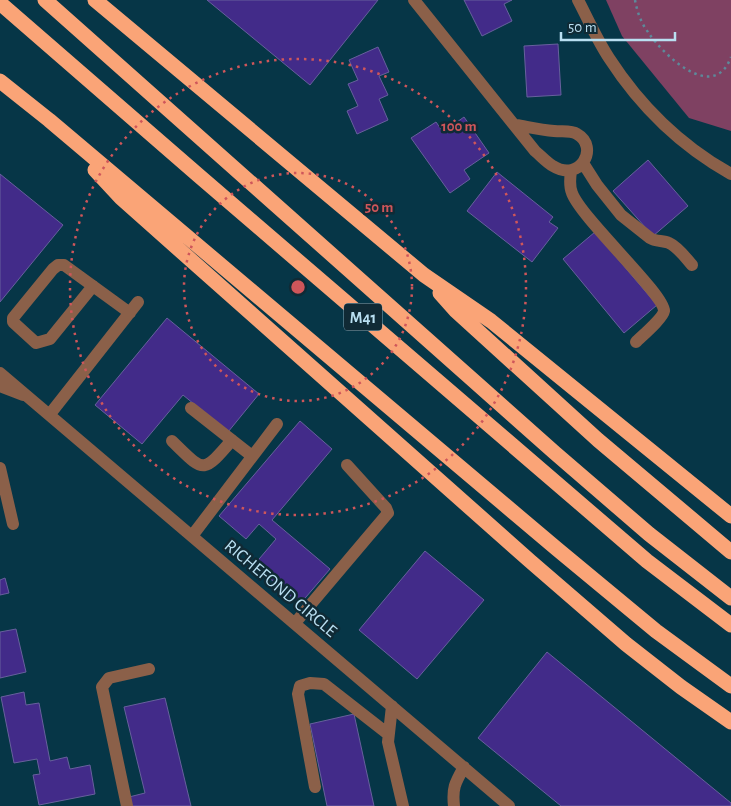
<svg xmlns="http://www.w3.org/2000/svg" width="731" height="806" font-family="'Alegreya Sans',sans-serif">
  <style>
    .green { fill: #7f4162 }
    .building { fill: #422b89; stroke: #67609d }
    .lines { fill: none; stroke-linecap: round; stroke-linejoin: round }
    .path { stroke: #5d899a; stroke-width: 2.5; stroke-dasharray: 2.5 4; stroke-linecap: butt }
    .minor { stroke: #8b6049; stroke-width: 12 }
    .highway { stroke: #faa477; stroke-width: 15 }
    .ring { fill: none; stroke: #cf565a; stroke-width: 2.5; stroke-dasharray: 2.5 5 }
    .labels { text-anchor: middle; stroke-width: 5; stroke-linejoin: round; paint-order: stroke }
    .shield { fill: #102a35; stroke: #86a9b9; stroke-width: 1 }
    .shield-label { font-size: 16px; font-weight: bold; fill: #b9dff1 }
    .street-label { font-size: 18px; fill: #b9dff1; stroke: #102a35 }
    .centre { fill: #cf565a; stroke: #102a35; stroke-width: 2.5 }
    .ring-label { font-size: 15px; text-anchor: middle; font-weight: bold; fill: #cf565a; stroke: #102a35; stroke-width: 5; stroke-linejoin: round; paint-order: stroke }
  </style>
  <rect width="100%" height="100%" fill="#063647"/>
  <!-- green -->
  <path class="green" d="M606 0H731V131L689 118 622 36Z"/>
  <!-- building -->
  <path class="building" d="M207 0H378L310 85Z
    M464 0H512L504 4 512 21 482 36Z
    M558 44 561 95 527 97 524 46Z
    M378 47 389 72 379 76 388 95 379 99 388 120 357 134 347 111 358 106 348 84 358 80 349 60Z
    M464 117 489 153 464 170 470 179 450 193 411 138 436 122 443 132Z
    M648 160 688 206 653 236 613 191Z
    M497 172 553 217 549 222 558 228 532 262 467 211Z
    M0 174 63 225 0 302Z
    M595 232 657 305 624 333 563 259Z
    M167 318 259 394 228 432 183 395 142 444 95 405Z
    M300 421 332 449 272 520 330 569 300 604 254 565 276 539 259 524 246 539 219 516Z
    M425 551 484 600 417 679 359 630Z
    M5 578 9 593 0 595V580Z
    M16 629 26 672 0 678V632Z
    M547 652 731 803V806H561L478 738Z
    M24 692 26 705 39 703 50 761 67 757 70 769 90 765 95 794 39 805 33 775 40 774 37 759 14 763 1 697Z
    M165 698 191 806H127L125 798 145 793 124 707Z
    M354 714 374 806H327L310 724Z"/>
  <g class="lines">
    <!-- path -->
    <path class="path" d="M635 0C637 11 641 23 648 32 664 56 714 103 731 57"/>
    <!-- minor -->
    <path class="minor" d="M414 0 535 151C541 156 547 163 553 166 580 183 600 147 577 134 571 130 562 132 554 131 541 130 528 127 516 125
      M578 0C588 19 597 40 609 58 640 106 681 146 731 174
      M583 163 597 185 621 215 650 238C656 242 663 240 669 243 678 247 686 258 692 265
      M571 171C570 178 569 186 572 193 581 218 665 295 664 311 663 318 642 336 636 342
      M93 286 50 339 36 343 13 322V318L53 269 58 265H64L130 313
      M0 373 509 806
      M0 386 23 395
      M191 408 252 456
      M50 414 138 302
      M172 441C204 472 202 475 232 440
      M0 468 13 524
      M192 536 277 424
      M295 623 388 513 386 508 347 465
      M392 706 388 742 403 806
      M315 787 298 694 300 686 310 683 324 684 388 734
      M127 806 102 687 109 678 149 669
      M454 806C452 788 455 783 464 767"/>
    <!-- highway -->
    <path class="highway" d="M45 0 555 453 649 534 731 598
      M95 0 424 275 491 321 731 516
      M0 3 198 175 647 561 731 625
      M0 81 49 120 557 549 656 631 731 686
      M95 170 121 198 530 561 626 644 681 687 731 722
      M440 293 456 311 598 440 731 552"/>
  </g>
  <!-- distance rings -->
  <g class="ring">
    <circle cx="298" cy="287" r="114"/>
    <circle cx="298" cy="287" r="228"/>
  </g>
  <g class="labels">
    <!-- shield labels -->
    <rect class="shield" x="344" y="303.5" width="38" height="27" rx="4"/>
    <g class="shield-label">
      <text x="363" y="323">M41</text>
    </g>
    <!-- street labels -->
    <g class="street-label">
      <text transform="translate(281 588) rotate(40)" y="6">RICHEFOND CIRCLE</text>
    </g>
  </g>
  <circle cx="298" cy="287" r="8" class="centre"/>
  <g class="ring-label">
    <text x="459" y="131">100 m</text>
    <text x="379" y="212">50 m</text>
  </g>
  <!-- scale -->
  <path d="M561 32v8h114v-8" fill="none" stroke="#b9dff1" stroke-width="2.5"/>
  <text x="568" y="32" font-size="15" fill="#b9dff1" stroke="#102a35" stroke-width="4" paint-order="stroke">50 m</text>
</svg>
